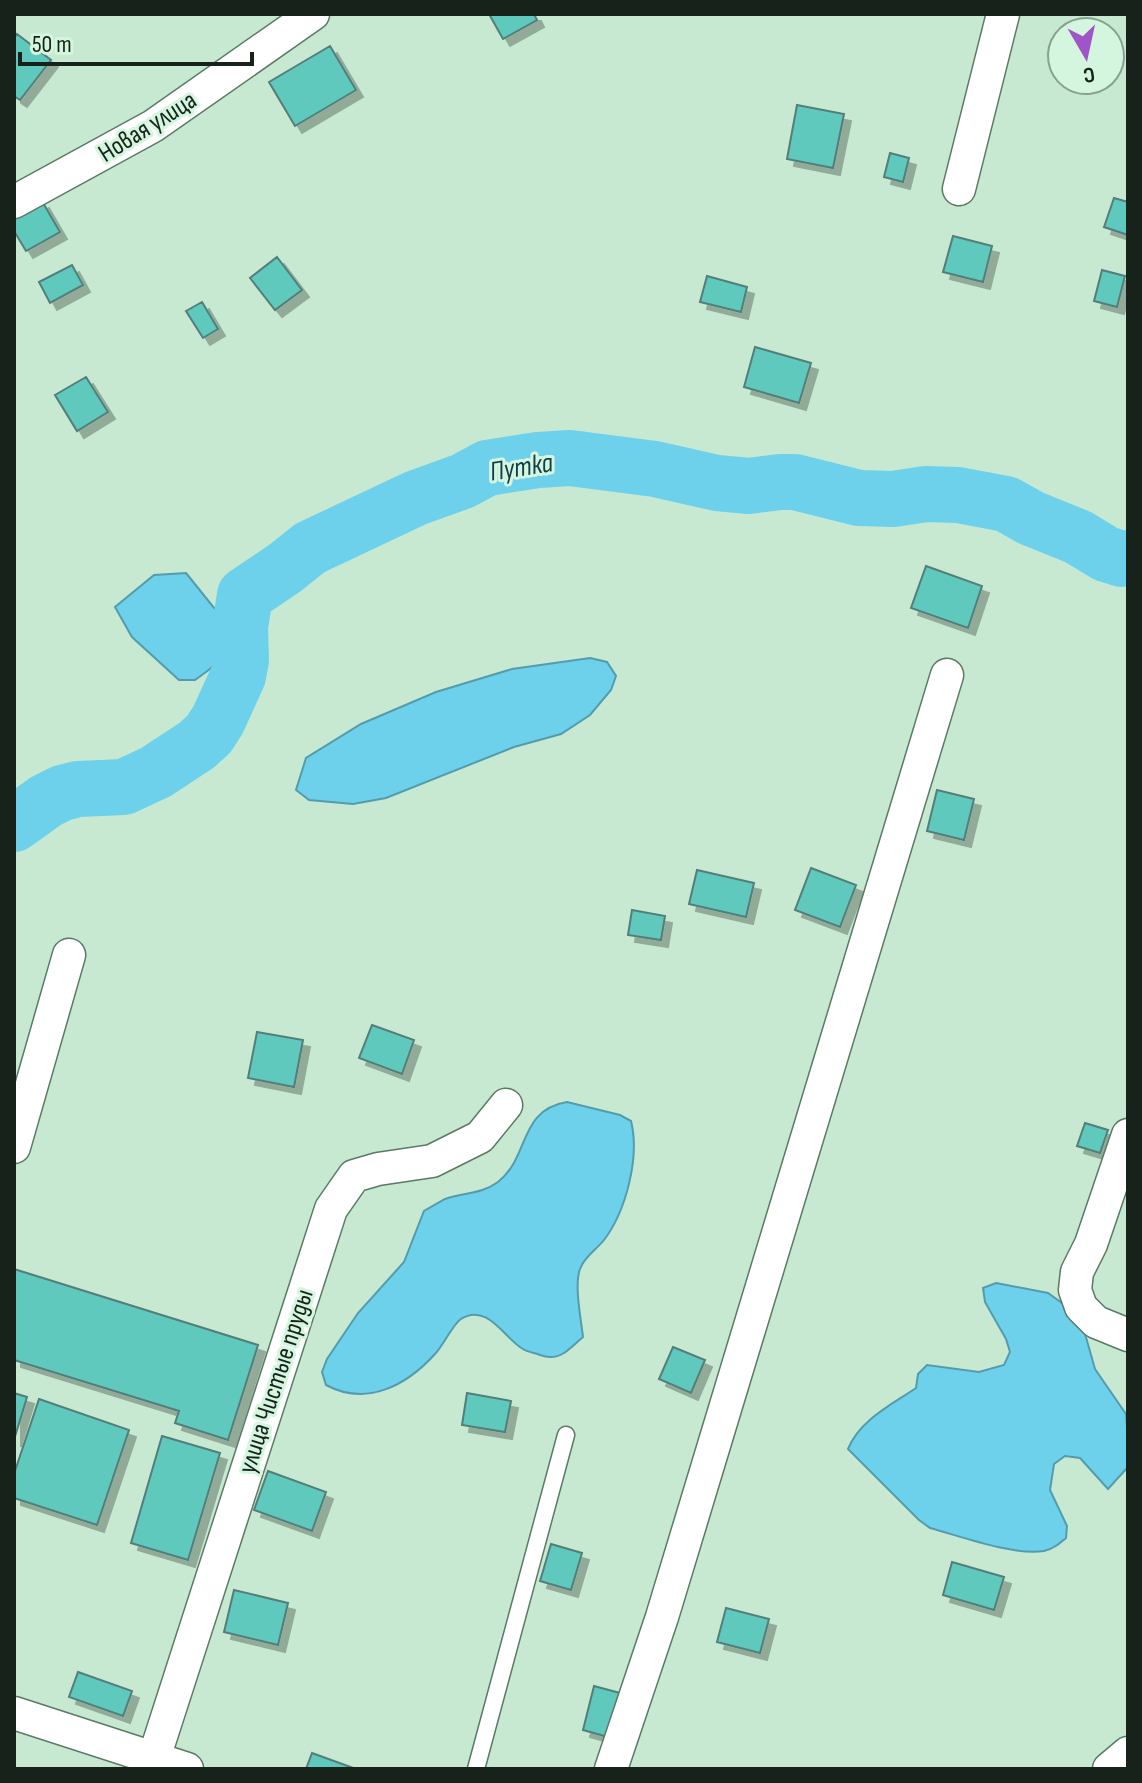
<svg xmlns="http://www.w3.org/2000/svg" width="1142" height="1783" font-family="'Sofia Sans Condensed',sans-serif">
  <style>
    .water { fill: #6ed1ec; stroke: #549cad; stroke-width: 2 }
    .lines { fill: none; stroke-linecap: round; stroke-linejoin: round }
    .river { stroke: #6ed1ec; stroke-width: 56 }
    .building { fill: #5ec9be; stroke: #537e79; stroke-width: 2; filter: url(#shadow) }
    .service-casing { stroke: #5b7a65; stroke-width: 19 }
    .minor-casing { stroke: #5b7a65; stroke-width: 35 }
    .service { stroke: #fff; stroke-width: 16 }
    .minor { stroke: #fff; stroke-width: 32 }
    .labels { text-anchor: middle; stroke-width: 6; stroke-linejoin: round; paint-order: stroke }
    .street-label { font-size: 26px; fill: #16221a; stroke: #d4f6de }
    .water-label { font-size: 28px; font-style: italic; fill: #103e4a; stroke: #d4f6de }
  </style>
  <defs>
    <filter id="shadow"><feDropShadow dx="7" dy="7" stdDeviation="0" flood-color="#0004"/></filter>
  </defs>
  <rect width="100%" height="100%" fill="#c7e9d1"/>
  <!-- water -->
  <path class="water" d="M186 573 215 609 220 624V656L210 669 195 680H179L132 637 115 607 154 575Z
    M590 658 607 662 616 676 611 690 590 715 561 734 514 747 386 798 353 804 309 800 296 790 306 758 361 724 436 692 512 669Z
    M567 1102 620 1115 631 1121C640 1157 626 1211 604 1240 596 1250 584 1257 580 1269 574 1285 581 1319 583 1337 577 1342 570 1349 564 1353 556 1358 548 1358 540 1355 535 1353 527 1352 523 1349 505 1339 487 1302 461 1319 453 1324 443 1346 435 1354 407 1385 367 1407 326 1385L322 1372 327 1359 358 1313 404 1262 424 1211C431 1207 438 1203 445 1199 463 1192 480 1195 498 1182 530 1157 518 1110 567 1102Z
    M996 1283 1048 1293 1080 1316 1095 1369 1126 1414 1128 1441 1127 1468 1108 1489 1080 1458 1065 1456 1054 1464 1050 1490 1067 1526 1066 1538C1059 1544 1053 1549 1044 1551 1014 1556 960 1536 930 1528L919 1520 848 1449C860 1420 891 1405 916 1388L918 1374 927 1365 979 1372 1004 1365 1010 1352 1006 1339 985 1302 983 1288Z"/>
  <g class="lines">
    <!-- river -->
    <path class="river" d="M14 824 46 801 62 793 78 789 124 787 156 772 197 745 209 734 218 720 238 676 241 660 240 627 245 595 285 568 310 548 416 498 463 481 487 468 538 460 570 458 655 469 717 483 749 486 780 482H795L859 498 893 499 926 494 958 495 1006 504 1031 518 1078 537 1106 554 1122 559 1128 558"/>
  </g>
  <!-- building -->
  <path class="building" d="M489 14H534L537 20 503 39Z
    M17 34 51 60 20 100 14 96V38Z
    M330 46 356 90 295 126 269 82Z
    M797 105 844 114 833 168 787 159Z
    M890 153 909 158 903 182 884 177Z
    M1114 198 1128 202V235L1104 227Z
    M42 201 60 232 26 251 14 231V216Z
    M953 236 992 246 983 282 943 272Z
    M277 257 302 290 275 310 250 278Z
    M72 265 83 285 50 303 39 282Z
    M1102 270 1125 276 1117 307 1094 301Z
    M707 276 747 287 741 312 700 302Z
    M202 302 218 329 203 338 186 311Z
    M755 347 811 363 799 403 744 387Z
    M86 377 108 412 77 431 55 395Z
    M926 566 982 586 968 628 911 608Z
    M937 790 974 799 964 840 927 831Z
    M811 868 856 885 840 927 795 910Z
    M697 870 754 883 746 917 689 904Z
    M632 910 665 916 661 940 628 935Z
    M372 1025 414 1040 402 1074 359 1058Z
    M257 1032 303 1040 294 1087 248 1078Z
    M1085 1123 1108 1130 1100 1153 1077 1146Z
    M14 1269 258 1345 228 1440 175 1423 179 1411 14 1360Z
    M673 1347 705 1360 691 1393 659 1379Z
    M14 1393 27 1397 14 1440Z
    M467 1393 511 1401 505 1432 462 1425Z
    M39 1399 129 1430 97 1525 14 1498V1474Z
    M162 1436 220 1453 188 1560 131 1543Z
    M268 1471 326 1492 312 1531 254 1510Z
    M551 1544 582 1553 571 1590 540 1581Z
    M952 1562 1004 1577 994 1610 943 1595Z
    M234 1590 288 1603 278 1645 224 1632Z
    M726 1608 769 1619 760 1653 717 1642Z
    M78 1672 132 1691 123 1716 69 1697Z
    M594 1686 620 1693 608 1737 583 1730Z
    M312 1753 356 1769H306Z"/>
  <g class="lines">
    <!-- service casing -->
    <g class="service-casing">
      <path id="service" d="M476 1769 566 1435"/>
    </g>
    <!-- minor casing -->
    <g class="minor-casing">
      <path id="minor" d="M959 189 1003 14
        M14 202 153 126 313 14
        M1128 1135 1091 1244 1077 1272 1075 1290 1081 1307 1096 1322 1128 1335
        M14 1147 69 955
        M14 1713 187 1769
        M154 1758 331 1209 354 1176 378 1169 432 1161 480 1137 506 1105
        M611 1769 662 1617 947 675
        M1109 1769 1128 1753"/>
    </g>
    <!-- service -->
    <use href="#service" class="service"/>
    <!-- minor -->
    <use href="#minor" class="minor"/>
  </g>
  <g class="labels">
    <!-- street labels -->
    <g class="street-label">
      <text transform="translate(147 126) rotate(-32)" y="9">Новая улица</text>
      <text transform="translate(275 1381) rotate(-72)" y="9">улица Чистые пруды</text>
    </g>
    <!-- water labels -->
    <g class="water-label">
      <text transform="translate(521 466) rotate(-9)" y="10">Путка</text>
    </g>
  </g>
  <!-- border -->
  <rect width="1142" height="1783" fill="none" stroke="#16221a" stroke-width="32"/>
  <!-- north arrow -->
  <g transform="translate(1086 56) rotate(171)"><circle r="38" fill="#d4f6de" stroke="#88a190" stroke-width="2"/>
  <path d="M0-6L14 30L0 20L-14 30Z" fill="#9f54c7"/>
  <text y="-12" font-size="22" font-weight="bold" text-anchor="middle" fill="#16221a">С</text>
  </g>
  <!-- scale -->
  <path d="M20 52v12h232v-12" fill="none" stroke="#16221a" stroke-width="4"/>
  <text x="32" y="52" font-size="24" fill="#16221a" stroke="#d4f6de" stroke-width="6" paint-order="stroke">50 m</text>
</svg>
